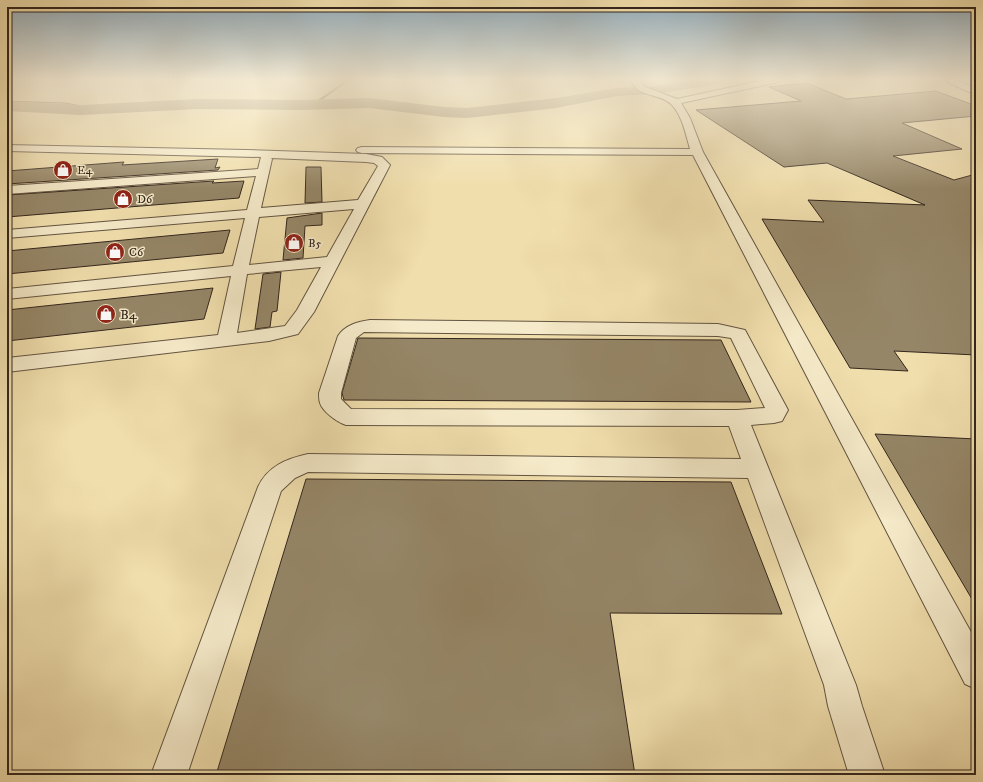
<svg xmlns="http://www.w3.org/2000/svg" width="983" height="782" font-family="'IM FELL DW Pica',serif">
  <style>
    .green { fill: #d0bf94; stroke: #827258 }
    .water { fill: #b09f7b; stroke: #7e6f55 }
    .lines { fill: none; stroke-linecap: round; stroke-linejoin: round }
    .stream { fill: #7e6f55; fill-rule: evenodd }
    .river { fill: #b09f7b; fill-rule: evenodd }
    .building { fill: #958667; stroke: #33261d }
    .minor-casing { stroke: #625441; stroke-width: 2 }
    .minor { fill: #f5eac9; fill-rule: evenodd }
    .labels { text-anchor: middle; stroke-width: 3; stroke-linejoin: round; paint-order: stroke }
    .far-poi-label { font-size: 12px; fill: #33261d; stroke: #f5eac9; text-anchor: start }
    .poi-label { font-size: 14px; fill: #33261d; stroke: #f5eac9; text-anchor: start }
  </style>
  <rect width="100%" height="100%" fill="#f0deac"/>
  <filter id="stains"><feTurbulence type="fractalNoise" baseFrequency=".005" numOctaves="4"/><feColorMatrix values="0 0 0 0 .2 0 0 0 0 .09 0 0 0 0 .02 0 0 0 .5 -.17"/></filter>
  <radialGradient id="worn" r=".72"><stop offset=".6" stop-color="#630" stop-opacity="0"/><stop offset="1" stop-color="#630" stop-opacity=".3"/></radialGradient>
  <!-- green -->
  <path class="green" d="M7 101 65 103 76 105 68 108 55 105H7Z"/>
  <!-- water -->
  <path class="water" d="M7 104 58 105 49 110 7 109Z"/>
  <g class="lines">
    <!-- stream -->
    <path class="stream" d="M347 80H349L314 106H312V104Z"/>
    <!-- river -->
    <path class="river" d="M693 80H724L722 83 717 84 657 94 617 96 556 108 467 118 444 117 369 108 302 110 197 109 81 115 7 111V101L81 105 197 99 302 100 369 98 444 107 467 108 556 98 617 88 657 86Z"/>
  </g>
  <!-- building -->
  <path class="building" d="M807 83 846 99 936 91 976 106V116L902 123 962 149 893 156 954 180 976 174V355L894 351 908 371 850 368 762 219 824 222 808 200 925 205 827 163 784 167 696 110 801 101 769 87Z
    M218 159 215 168 220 167 218 170 7 184V171L124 162 122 165Z
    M306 167H321L322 202 305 203Z
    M214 181 212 183 244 181 239 198 7 217V195Z
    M322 213V225L305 226 303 258 283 260 287 218Z
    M230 230 223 253 7 274V251Z
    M281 272 277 311 272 312 270 327 255 329 263 274Z
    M213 288 204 319 7 341V310Z
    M358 338 721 340 751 402 344 400 342 393Z
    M875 434 976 439V606Z
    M306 479 731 482 782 614 610 613 635 775H216Z"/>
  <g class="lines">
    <!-- minor casing -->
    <g class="minor-casing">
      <path id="minor" d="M631 80H639L645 87 677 99 764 80H779L775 83 681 103 690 118 703 152 976 641V689L965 684 693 155 362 153 358 152 356 150 358 148 362 147 690 149C686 135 682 115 672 105 660 92 638 99 631 80Z
        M946 80H957L976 89V95L947 82Z
        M7 145 246 150 366 154 382 157 390 165 314 312 298 334 269 341 7 372V358L218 335 231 276 7 299V289L233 266 245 218 7 238V230L247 210 256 176 7 194V186L258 169 261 157 7 151ZM271 158 366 162 374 163 378 166 358 200 261 208 272 159ZM354 209 327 257 249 265 259 217ZM321 267 297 310 285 326 237 333 247 274Z
        M370 320 718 324 745 330 788 410 782 421 774 423 751 425 856 685 862 706 885 775H849L828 706 824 685 748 478 308 472 295 478 281 491 187 775H151L258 487C268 466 286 459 308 454L741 459 729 426 346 425C337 422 323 412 320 403 319 400 319 396 319 393L338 336C345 325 357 322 370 320ZM364 332 718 336 731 338 765 408 737 410 351 409 341 399V393L356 338Z"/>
    </g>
    <!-- minor -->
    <use href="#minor" class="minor"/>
  </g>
  <!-- sky -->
  <linearGradient id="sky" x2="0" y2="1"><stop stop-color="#91acbc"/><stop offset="0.42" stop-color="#f8f0da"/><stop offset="1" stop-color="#f8f0da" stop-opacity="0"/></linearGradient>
  <rect width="983" height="189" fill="url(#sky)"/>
  <!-- icons -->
  <defs>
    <g id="shop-disc" transform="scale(1)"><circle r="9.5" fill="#8f2418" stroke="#f5eac9"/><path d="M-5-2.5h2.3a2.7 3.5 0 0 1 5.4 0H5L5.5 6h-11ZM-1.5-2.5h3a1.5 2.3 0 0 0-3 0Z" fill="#fff"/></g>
  </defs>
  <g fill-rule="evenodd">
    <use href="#shop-disc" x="63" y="170"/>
    <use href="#shop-disc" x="123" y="199"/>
    <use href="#shop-disc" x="294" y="243"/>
    <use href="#shop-disc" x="115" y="252"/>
    <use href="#shop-disc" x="106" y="314"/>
  </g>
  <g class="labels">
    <!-- far-poi labels -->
    <g class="far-poi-label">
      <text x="77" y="174">E4</text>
      <text x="137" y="203">D6</text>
      <text x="308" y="247">B5</text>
      <text x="129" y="256">C6</text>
    </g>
    <!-- poi labels -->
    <g class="poi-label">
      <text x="120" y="319">B4</text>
    </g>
  </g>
  <!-- margin -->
  <rect width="983" height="782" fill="none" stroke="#f0deac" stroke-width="24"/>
  <rect x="8" y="8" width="967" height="766" fill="none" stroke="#33261d" stroke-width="2"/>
  <rect x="12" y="12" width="959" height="758" fill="none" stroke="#33261d"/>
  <rect width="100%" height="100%" filter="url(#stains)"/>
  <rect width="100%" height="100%" fill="url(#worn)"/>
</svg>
